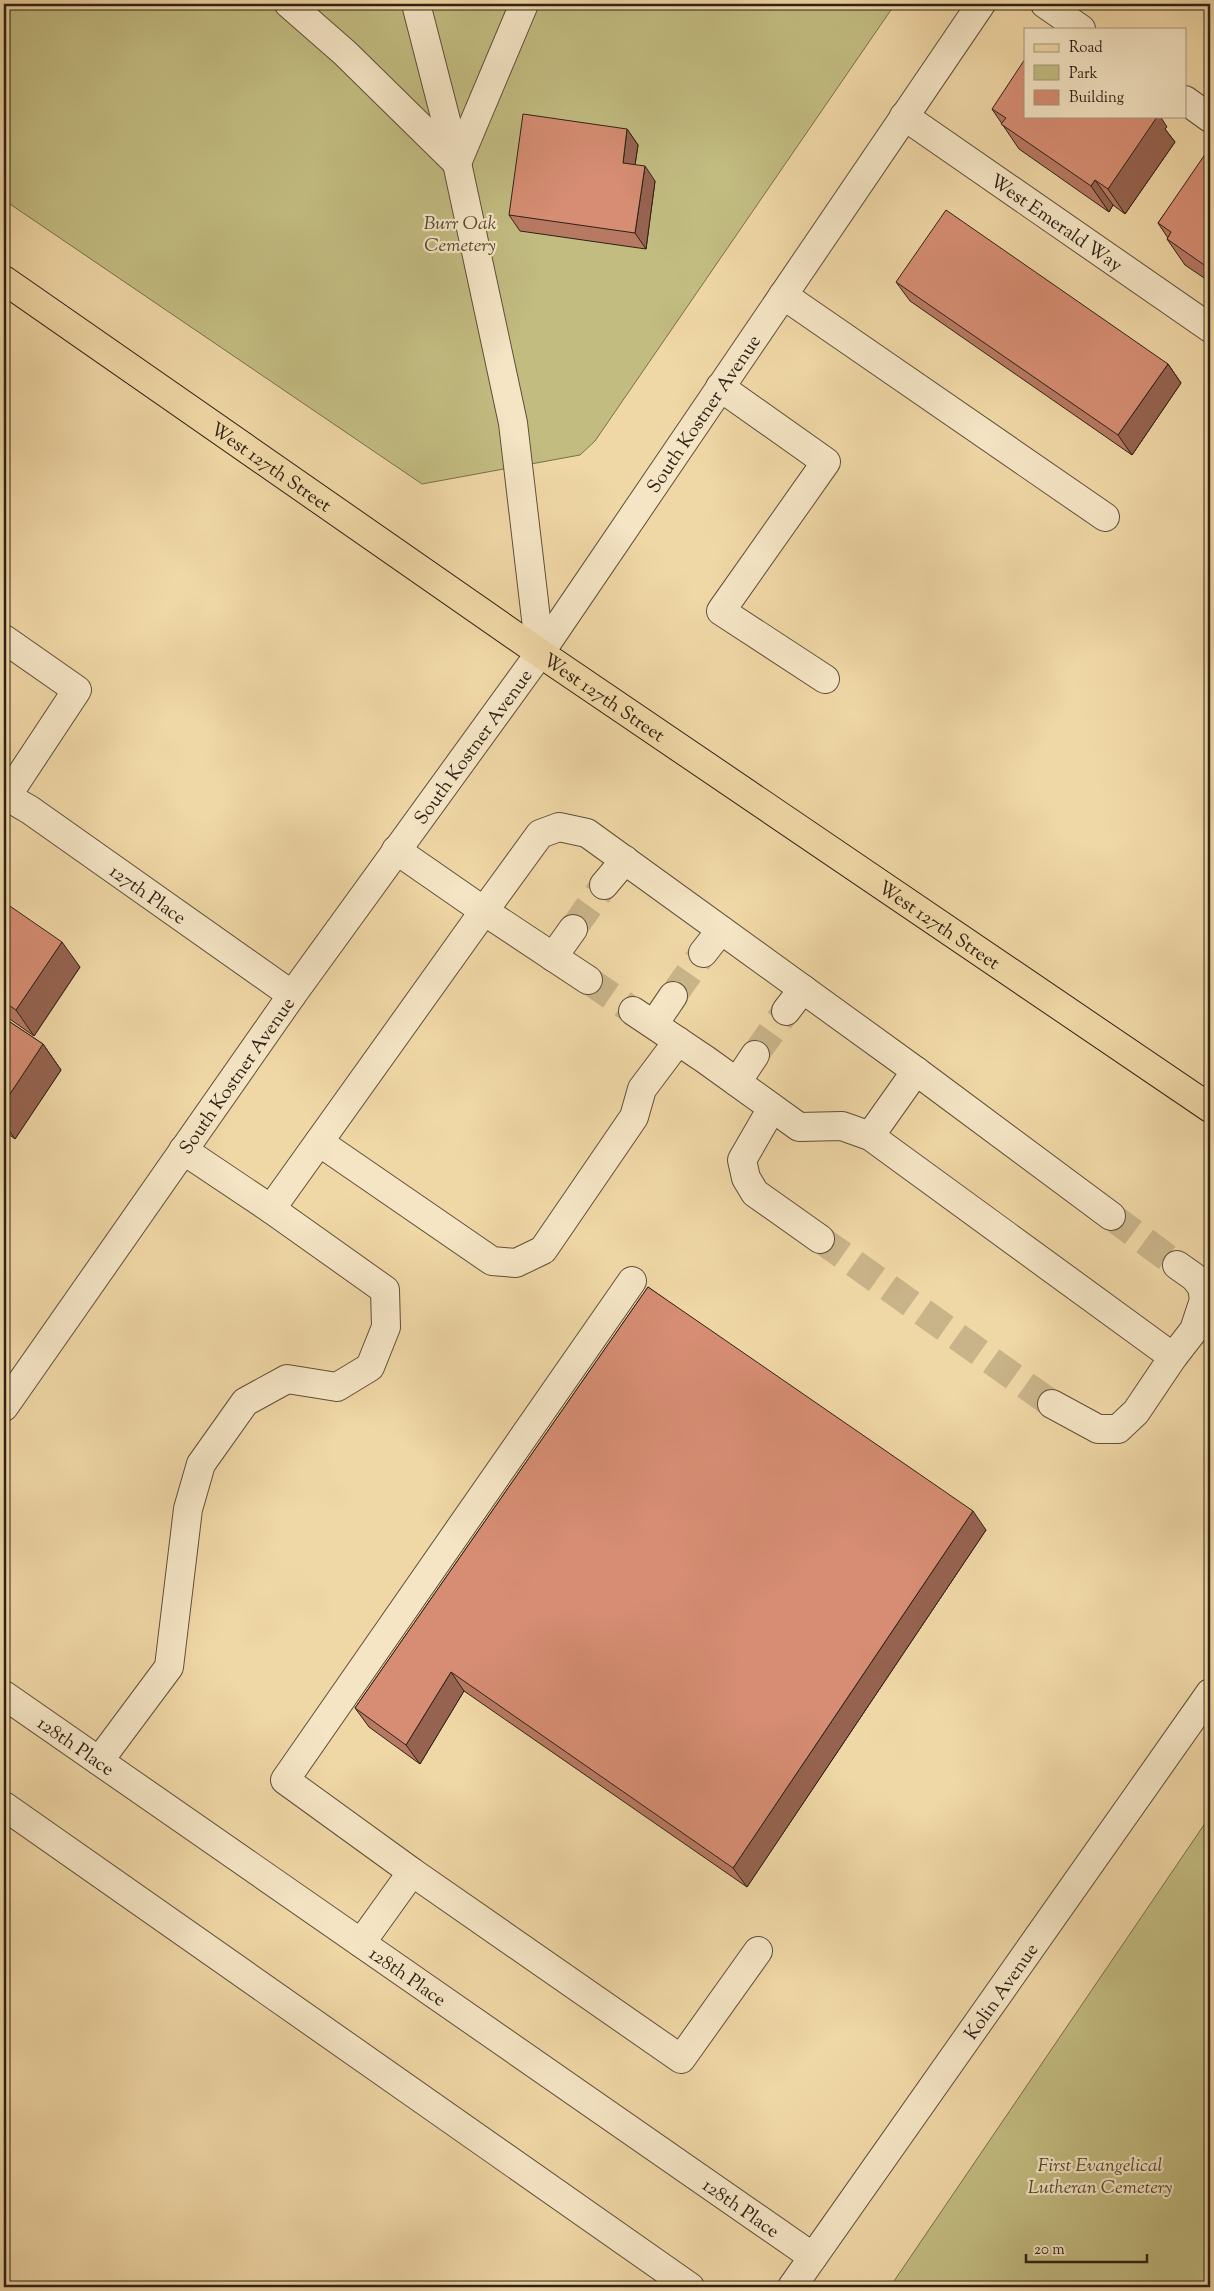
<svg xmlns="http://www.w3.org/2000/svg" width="1214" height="2291" font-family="'Sorts Mill Goudy',serif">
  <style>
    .green { fill: #c2bc81; stroke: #786f4b }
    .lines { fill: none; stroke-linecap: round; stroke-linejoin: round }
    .minor-tunnel { stroke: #c9b389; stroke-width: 28; stroke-dasharray: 28 14; stroke-linecap: butt }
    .minor-casing { stroke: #5e4f39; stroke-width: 30 }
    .major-casing { stroke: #2e2215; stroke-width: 30 }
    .minor { stroke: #f5e5c5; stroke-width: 28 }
    .major { stroke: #f0d7a6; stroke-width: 28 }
    .wall { fill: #b87963; stroke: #2e2215 }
    .shaded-wall { fill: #966350; stroke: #2e2215 }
    .building { fill: #d68d73; stroke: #2e2215 }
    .labels { text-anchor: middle; stroke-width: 4.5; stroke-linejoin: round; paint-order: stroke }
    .park-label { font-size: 19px; font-style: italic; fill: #534830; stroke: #f5e5c5 }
    .street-label { font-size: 19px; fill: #2e2215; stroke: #f5e5c5 }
  </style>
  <rect width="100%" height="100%" fill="#f0d7a6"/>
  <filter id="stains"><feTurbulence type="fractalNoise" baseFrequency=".004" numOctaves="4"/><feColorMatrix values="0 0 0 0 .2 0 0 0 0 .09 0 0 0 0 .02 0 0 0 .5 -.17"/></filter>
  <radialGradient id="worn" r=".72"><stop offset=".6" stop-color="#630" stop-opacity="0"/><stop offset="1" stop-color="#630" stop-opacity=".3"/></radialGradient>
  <!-- green -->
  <path class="green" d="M4 4H895L595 441 580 455 422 484 4 200Z
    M1210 1816V2287H890Z"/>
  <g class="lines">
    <!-- minor-tunnel -->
    <path class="minor-tunnel" d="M573 929 604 885
      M588 980 633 1011
      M673 996 703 953
      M755 1055 786 1011
      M1111 1216 1177 1265
      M820 1239 1052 1404"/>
    <!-- minor casing -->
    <g class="minor-casing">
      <g id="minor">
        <path d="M289 4 345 53 457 163"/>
        <path d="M416 4 457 163 513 423 540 653"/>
        <path d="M1045 4 1081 29"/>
        <path d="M1185 100 1210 118"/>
        <path id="s1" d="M904 116 1210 328"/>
        <path d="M457 163 524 4"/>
        <path d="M783 295 1105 517"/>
        <path d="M720 387 826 462 721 611 825 679"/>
        <path d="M4 639 77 690 7 796"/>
        <path id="s2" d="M4 795 30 810 292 995"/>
        <path d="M396 850 484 911 540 834 559 827 587 833 916 1071 1111 1216"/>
        <path d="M604 885 625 860"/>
        <path d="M703 953 721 930"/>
        <path d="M553 957 573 929"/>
        <path d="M633 1011 706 1060 799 1127 842 1126 870 1136 1173 1357"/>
        <path d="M786 1011 803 989"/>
        <path d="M654 1024 673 996"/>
        <path d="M737 1082 755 1055"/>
        <path d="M772 1108 742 1160 746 1178 755 1193 820 1239"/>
        <path d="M870 1136 916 1071"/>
        <path d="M319 1142 492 1261 516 1263 543 1250 634 1117 642 1089 678 1041"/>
        <path d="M183 1150 271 1209 484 911 588 980"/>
        <path d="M1052 1404 1098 1429H1118L1136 1412 1173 1357 1194 1330 1204 1300 1202 1287 1194 1277 1177 1265"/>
        <path id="s3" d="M4 1407 292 995 540 653 981 4"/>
        <path id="s4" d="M4 1695 813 2257"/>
        <path d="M99 1761 169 1667 188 1509 201 1464 245 1402 287 1379 337 1387 370 1367 386 1327 385 1290 271 1209"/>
        <path d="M4 1806 690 2287"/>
        <path d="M412 1872 681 2059 758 1951"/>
        <path d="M361 1943 412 1872 285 1780 632 1281"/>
        <path id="s5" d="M792 2287 1210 1693"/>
      </g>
    </g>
    <!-- major casing -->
    <g class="major-casing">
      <g id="major">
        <path id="s6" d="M4 280 540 653 1210 1108"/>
      </g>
    </g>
    <!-- minor -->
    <use href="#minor" class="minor"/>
    <!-- major -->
    <use href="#major" class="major"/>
  </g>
  <!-- wall -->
  <path class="wall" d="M992 109 1167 127 1165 129 1175 142 1125 214 1113 205 1109 212 1019 149Z
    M627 129 638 145 635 165 655 181 646 249 520 231 509 215Z
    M1210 151V282L1185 265 1167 239 1168 238 1158 223Z
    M896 282 1168 364 1181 383 1132 455 910 301Z
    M4 902 80 967 34 1036 4 1015Z
    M4 1018 43 1044 61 1070 15 1139 4 1131Z
    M648 1287 986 1530 747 1887 464 1691 420 1764 369 1727 355 1708Z"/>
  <!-- shaded-wall -->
  <path class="shaded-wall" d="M1150 116H1160L1167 127 1165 129 1175 142 1125 214 1108 189Z
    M627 129 638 145 633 178 623 163Z
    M645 166 655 181 646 249 635 233Z
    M1095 180 1113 205 1109 212 1091 186Z
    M1168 364 1181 383 1132 455 1118 435Z
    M62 942 80 967 34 1036 16 1010Z
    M43 1044 61 1070 15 1139 4 1123V1103Z
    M973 1511 986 1530 747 1887 733 1868Z
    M451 1672 464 1691 420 1764 406 1745Z"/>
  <!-- building -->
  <path class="building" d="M1025 59V116L1157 117 1108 189 1095 180 1091 186 1001 124 1006 118 992 109Z
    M523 114 627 129 623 163 645 166 635 233 509 215Z
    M1208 150 1210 151V269L1167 239 1171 232 1158 223Z
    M946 210 1168 364 1118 435 896 282Z
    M4 902 62 942 16 1010 4 1002Z
    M4 1018 43 1044 4 1103Z
    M648 1287 973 1511 733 1868 451 1672 406 1745 355 1708Z"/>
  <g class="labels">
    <!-- park labels -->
    <g class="park-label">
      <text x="460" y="229">Burr Oak<tspan x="460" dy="22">Cemetery</tspan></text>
      <text x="1100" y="2171">First Evangelical<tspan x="1100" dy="22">Lutheran Cemetery</tspan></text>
    </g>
    <!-- street labels -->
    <g class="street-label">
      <text dy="7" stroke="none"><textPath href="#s1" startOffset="186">West Emerald Way</textPath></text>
      <text dy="7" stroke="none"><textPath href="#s3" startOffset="1215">South Kostner Avenue</textPath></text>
      <text dy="7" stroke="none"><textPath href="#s6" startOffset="326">West 127th Street</textPath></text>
      <text dy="7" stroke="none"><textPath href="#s6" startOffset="731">West 127th Street</textPath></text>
      <text dy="7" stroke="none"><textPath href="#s3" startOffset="810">South Kostner Avenue</textPath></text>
      <text dy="7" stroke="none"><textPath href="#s2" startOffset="175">127th Place</textPath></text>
      <text dy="7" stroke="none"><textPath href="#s6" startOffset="1136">West 127th Street</textPath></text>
      <text dy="7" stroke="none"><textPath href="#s3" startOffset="405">South Kostner Avenue</textPath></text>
      <text dy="7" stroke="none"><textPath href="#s4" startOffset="88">128th Place</textPath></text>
      <text dy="7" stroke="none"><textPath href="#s4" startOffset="492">128th Place</textPath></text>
      <text dy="7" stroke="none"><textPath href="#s5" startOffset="362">Kolin Avenue</textPath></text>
      <text dy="7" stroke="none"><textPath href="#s4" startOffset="898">128th Place</textPath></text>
    </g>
  </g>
  <!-- margin -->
  <rect width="1214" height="2291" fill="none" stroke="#f0d7a6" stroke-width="20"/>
  <rect x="5" y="5" width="1204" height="2281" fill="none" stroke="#2e2215" stroke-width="2.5"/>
  <rect x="10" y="10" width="1194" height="2271" fill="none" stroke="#2e2215"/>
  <!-- legend -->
  <rect x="1024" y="28" width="162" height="90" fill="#f5e5c5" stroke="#a5977f"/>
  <rect x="1034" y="44" width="25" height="8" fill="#f0d7a6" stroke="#a5977f"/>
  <text x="1069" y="52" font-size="15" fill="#2e2215">Road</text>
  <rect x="1034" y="65" width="25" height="15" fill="#c2bc81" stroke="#a5977f"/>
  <text x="1069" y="78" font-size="15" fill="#2e2215">Park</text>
  <rect x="1034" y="90" width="25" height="15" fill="#d68d73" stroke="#a5977f"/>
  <text x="1069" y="102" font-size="15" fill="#2e2215">Building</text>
  <!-- scale -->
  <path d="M1026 2254v8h121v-8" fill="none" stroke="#2e2215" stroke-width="2.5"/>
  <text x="1034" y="2254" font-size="15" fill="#2e2215" stroke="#f5e5c5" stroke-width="4" paint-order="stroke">20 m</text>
  <rect width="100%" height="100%" filter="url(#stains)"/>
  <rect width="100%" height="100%" fill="url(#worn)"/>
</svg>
